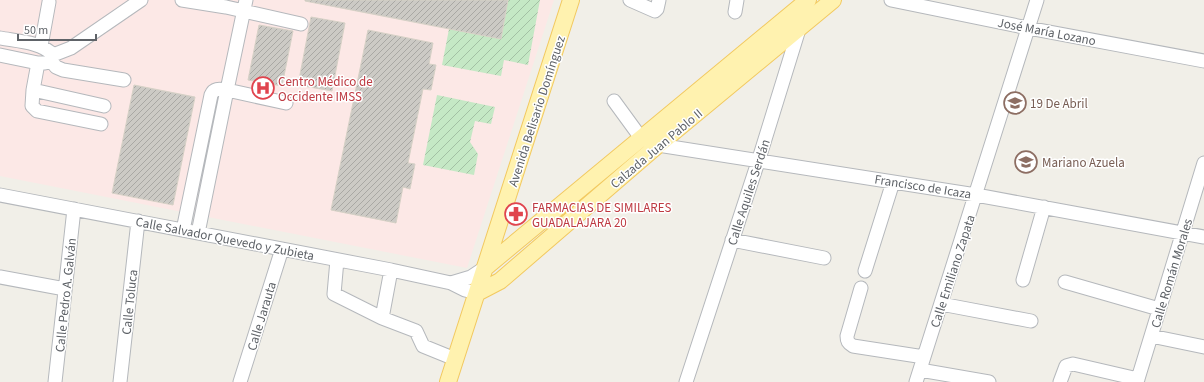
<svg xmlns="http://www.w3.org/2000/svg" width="1204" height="382" font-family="'Source Sans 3',sans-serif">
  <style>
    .medical { fill: #fce8e6 }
    .garden { fill: url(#garden-furrows) }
    .building { fill: url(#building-hatch); stroke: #d6d1c6 }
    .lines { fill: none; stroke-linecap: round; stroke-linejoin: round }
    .minor-casing { stroke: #b5b8bc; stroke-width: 15 }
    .major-casing { stroke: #f2c960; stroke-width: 18 }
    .minor { stroke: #fff; stroke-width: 13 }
    .major { stroke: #fff2af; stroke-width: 16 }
    .labels { text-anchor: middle; stroke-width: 3; stroke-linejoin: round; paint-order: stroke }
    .street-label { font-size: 13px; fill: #5f6368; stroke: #fff }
    .health-label { font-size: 13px; fill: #be3a42; stroke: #fff; text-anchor: start }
    .education-label { font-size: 13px; fill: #785e54; stroke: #fff; text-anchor: start }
  </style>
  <defs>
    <pattern id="garden-furrows" width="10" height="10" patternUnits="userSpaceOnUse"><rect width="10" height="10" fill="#c5e8c5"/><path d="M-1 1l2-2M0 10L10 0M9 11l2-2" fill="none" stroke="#a3c0a4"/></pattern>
    <pattern id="building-hatch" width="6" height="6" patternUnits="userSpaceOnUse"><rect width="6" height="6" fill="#cccac5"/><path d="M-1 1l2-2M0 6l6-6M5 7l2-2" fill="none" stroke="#a9a8a4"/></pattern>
  </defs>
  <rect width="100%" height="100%" fill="#f1efe8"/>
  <!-- medical -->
  <path class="medical" d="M0 0H554L467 268 0 176Z"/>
  <!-- garden -->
  <path class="garden" d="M508 0H540L528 65 504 60 501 76 442 65 449 29 501 39Z
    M437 95 495 107 491 124 475 121 470 142 478 154 474 175 423 165Z"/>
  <!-- building -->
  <path class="building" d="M305 0H508L501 39 305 1Z
    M311 17 345 23 332 91 298 85Z
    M259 25 293 31 282 86 248 80Z
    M368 30 433 43 429 64 436 65 431 90 423 89 408 163 415 164 410 189 403 187 396 223 331 210Z
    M134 85 195 97 173 205 112 193Z"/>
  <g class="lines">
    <!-- minor casing -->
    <g class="minor-casing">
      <path id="minor" d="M182 0 226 7 301 24
        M246 0 227 90 286 103
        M630 0 655 11 657 9 659 0
        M891 0 1028 28 1204 61
        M735 12 737 0
        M0 38C16 41 42 42 53 55
        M41 46 49 2
        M0 55 38 63H45
        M53 55 71 48 141 0
        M51 61 56 67 63 70 124 80
        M38 63 33 90 104 106
        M33 90 32 106 37 111 101 124
        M614 101 641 138 658 145 976 195 1204 237
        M0 195 391 270 451 283 465 290 477 293
        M183 230 211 95C214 88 219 89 227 90L198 233
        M732 240 824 258
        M337 260 334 294 382 318 391 270
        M865 271 893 182
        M0 277 65 289
        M1023 280 1044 207
        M1065 282 1159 309
        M451 283 471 277 486 267
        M861 288 847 336C847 341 848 343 853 346L924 357
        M941 304 1031 321
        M382 318 416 331 423 346 455 359
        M1151 336 1204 347
        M920 370 989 382
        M55 382 74 209
        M120 382 138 221
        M240 382 282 249
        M686 382 758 162 800 26
        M916 382 1037 0
        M1060 382 1066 366 1073 364 1138 379
        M1137 382 1204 163"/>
    </g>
    <!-- major casing -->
    <g class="major-casing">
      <path id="major" d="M486 267 808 0
        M477 293 500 281 658 145 833 0
        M448 382 571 0"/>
    </g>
    <!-- minor -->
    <use href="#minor" class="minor"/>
    <!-- major -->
    <use href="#major" class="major"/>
  </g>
  <!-- icons -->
  <defs>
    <g id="hospital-ring" transform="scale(1.15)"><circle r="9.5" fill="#fff" stroke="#e0444e" stroke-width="1.5"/><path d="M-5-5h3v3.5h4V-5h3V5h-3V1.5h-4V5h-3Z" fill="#e0444e"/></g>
    <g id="school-ring" transform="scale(1.15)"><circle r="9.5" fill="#fff" stroke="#8d6e63" stroke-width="1.5"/><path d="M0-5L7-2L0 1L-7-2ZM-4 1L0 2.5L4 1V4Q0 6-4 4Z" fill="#8d6e63"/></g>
    <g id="pharmacy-ring" transform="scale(1.15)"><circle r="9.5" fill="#fff" stroke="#e0444e" stroke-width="1.5"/><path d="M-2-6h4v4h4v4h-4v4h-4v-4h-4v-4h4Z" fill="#e0444e"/></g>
  </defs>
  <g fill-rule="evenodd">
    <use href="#hospital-ring" x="263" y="88"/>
    <use href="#school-ring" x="1015" y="103"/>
    <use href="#school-ring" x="1026" y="162"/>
    <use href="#pharmacy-ring" x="516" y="214"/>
  </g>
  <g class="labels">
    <!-- street labels -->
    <g class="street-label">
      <text transform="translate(1047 31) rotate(11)" y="5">José María Lozano</text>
      <text transform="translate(536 111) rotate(-72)" y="5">Avenida Belisario Domínguez</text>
      <text transform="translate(656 148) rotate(-40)" y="5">Calzada Juan Pablo II</text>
      <text transform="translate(923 186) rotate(9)" y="5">Francisco de Icaza</text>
      <text transform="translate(748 192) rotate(-72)" y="5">Calle Aquiles Serdán</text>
      <text transform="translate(225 238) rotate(11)" y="5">Calle Salvador Quevedo y Zubieta</text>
      <text transform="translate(952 271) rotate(-72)" y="5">Calle Emiliano Zapata</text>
      <text transform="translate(1171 273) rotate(-73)" y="5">Calle Román Morales</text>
      <text transform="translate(65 295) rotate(-84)" y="5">Calle Pedro A. Galván</text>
      <text transform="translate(129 302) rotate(-84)" y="5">Calle Toluca</text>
      <text transform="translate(261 316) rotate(-73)" y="5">Calle Jarauta</text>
    </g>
    <!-- health labels -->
    <g class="health-label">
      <text x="278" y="86">Centro Médico de<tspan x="278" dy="15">Occidente IMSS</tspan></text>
      <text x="532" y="212">FARMACIAS DE SIMILARES<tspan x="532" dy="15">GUADALAJARA 20</tspan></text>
    </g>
    <!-- education labels -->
    <g class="education-label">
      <text x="1030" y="108">19 De Abril</text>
      <text x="1042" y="167">Mariano Azuela</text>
    </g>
  </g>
  <!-- scale -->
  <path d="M18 34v6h78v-6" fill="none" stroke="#5f6368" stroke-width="2"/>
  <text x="24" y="34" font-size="12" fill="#5f6368" stroke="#ffffff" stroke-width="3" paint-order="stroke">50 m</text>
</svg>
